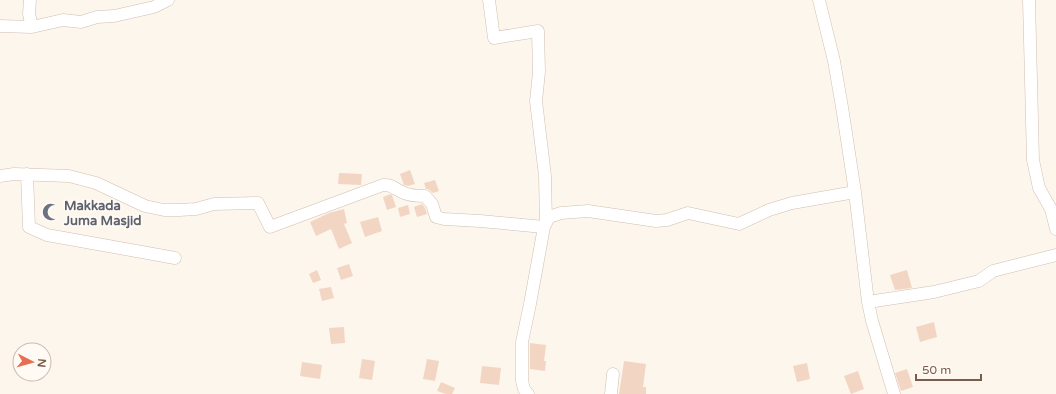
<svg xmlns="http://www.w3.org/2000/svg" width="1056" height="394" font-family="'Varela Round',sans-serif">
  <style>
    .building { fill: #f3d5c3 }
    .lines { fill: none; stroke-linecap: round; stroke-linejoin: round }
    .minor-casing { stroke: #d1beb0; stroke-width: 13 }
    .minor { stroke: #fff; stroke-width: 12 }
    .labels { text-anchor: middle; stroke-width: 3.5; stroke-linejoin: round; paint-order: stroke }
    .worship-label { font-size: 13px; font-weight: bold; fill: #5b616d; stroke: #fffaf3; text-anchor: start }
  </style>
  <rect width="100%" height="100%" fill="#fdf6ec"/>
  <!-- building -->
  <path class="building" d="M410 170 415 184 408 186 404 185 400 174Z
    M339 173 362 174 361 185 338 184Z
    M435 180 439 191 433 193 428 189H426L424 183Z
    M391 194 392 195 396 207 387 210 383 197Z
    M422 204 425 208 427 214 417 217 414 207Z
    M408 205 410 214 400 217 398 208Z
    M344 209 347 223 344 224 352 243 339 249 331 229 316 236 310 222 329 213Z
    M378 217 382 231 365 237 360 222Z
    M349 264 353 276 341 280 337 268Z
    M317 270 321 280 313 283 309 274Z
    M907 270 912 288 895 290 890 275Z
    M331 287 334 298 322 301 319 289Z
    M934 322 937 337 920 342 916 327Z
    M344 327 345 343 331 344 329 328Z
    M530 343 546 345 544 361H546L545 371 530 369Z
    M362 359 375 361 372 380 359 378Z
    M427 359 439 361 435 381 423 379Z
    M624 361 646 364 643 387H646V394H619Z
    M302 362 322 365 320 379 300 376Z
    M807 363 810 379 797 382 793 366Z
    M482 366 501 368 499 385 480 383Z
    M907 369 913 387 901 391 895 373Z
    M858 371 864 389 851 394 844 376Z
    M441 382 455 388 452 394H446L437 391Z"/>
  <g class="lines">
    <!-- minor casing -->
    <g class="minor-casing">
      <path id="minor" d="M30 0 29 14 32 27 63 20 81 22 97 17 114 16 154 7 168 0
        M489 0 494 38 538 31 539 72 536 101 545 176 546 223
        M819 0 834 61 842 107 855 192 868 302 872 321 894 394
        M1029 0 1033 160 1039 188 1051 209 1056 229
        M0 26 32 27
        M27 174 29 227 47 235 175 258
        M0 176 14 174 69 176 96 183 145 206 164 210H179L196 209 214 204 258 203 270 227 383 185C392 184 396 190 404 193 411 196 418 196 425 196L432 204 436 217 444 219 480 221 544 227 549 217 561 213 588 211 656 221 667 220 688 213 739 224 769 210 792 203 855 192
        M868 302 934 292 979 281 993 271 1056 255
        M528 394 524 389 522 381V342L530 304 544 227
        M611 394 613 374"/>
    </g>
    <!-- minor -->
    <use href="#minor" class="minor"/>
  </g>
  <!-- icons -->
  <defs>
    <g id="mosque-bare" transform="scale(1.38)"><path d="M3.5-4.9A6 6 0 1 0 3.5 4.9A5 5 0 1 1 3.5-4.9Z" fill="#6b7280" stroke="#fffaf3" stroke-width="2.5" paint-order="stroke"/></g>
  </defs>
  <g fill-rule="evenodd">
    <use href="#mosque-bare" x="51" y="212"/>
  </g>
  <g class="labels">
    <!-- worship labels -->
    <g class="worship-label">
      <text x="64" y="210">Makkada<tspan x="64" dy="15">Juma Masjid</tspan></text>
    </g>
  </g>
  <!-- north arrow -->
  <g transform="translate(32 362) rotate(96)"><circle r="19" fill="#fffaf3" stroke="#cabbb1"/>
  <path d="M0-3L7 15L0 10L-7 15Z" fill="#e76f51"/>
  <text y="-6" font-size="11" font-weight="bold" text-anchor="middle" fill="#7a5c4d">N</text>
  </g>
  <!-- scale -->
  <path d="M916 374v6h65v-6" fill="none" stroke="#7a5c4d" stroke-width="2"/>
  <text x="922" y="374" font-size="12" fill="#7a5c4d" stroke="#fffaf3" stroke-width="3" paint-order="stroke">50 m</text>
</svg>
